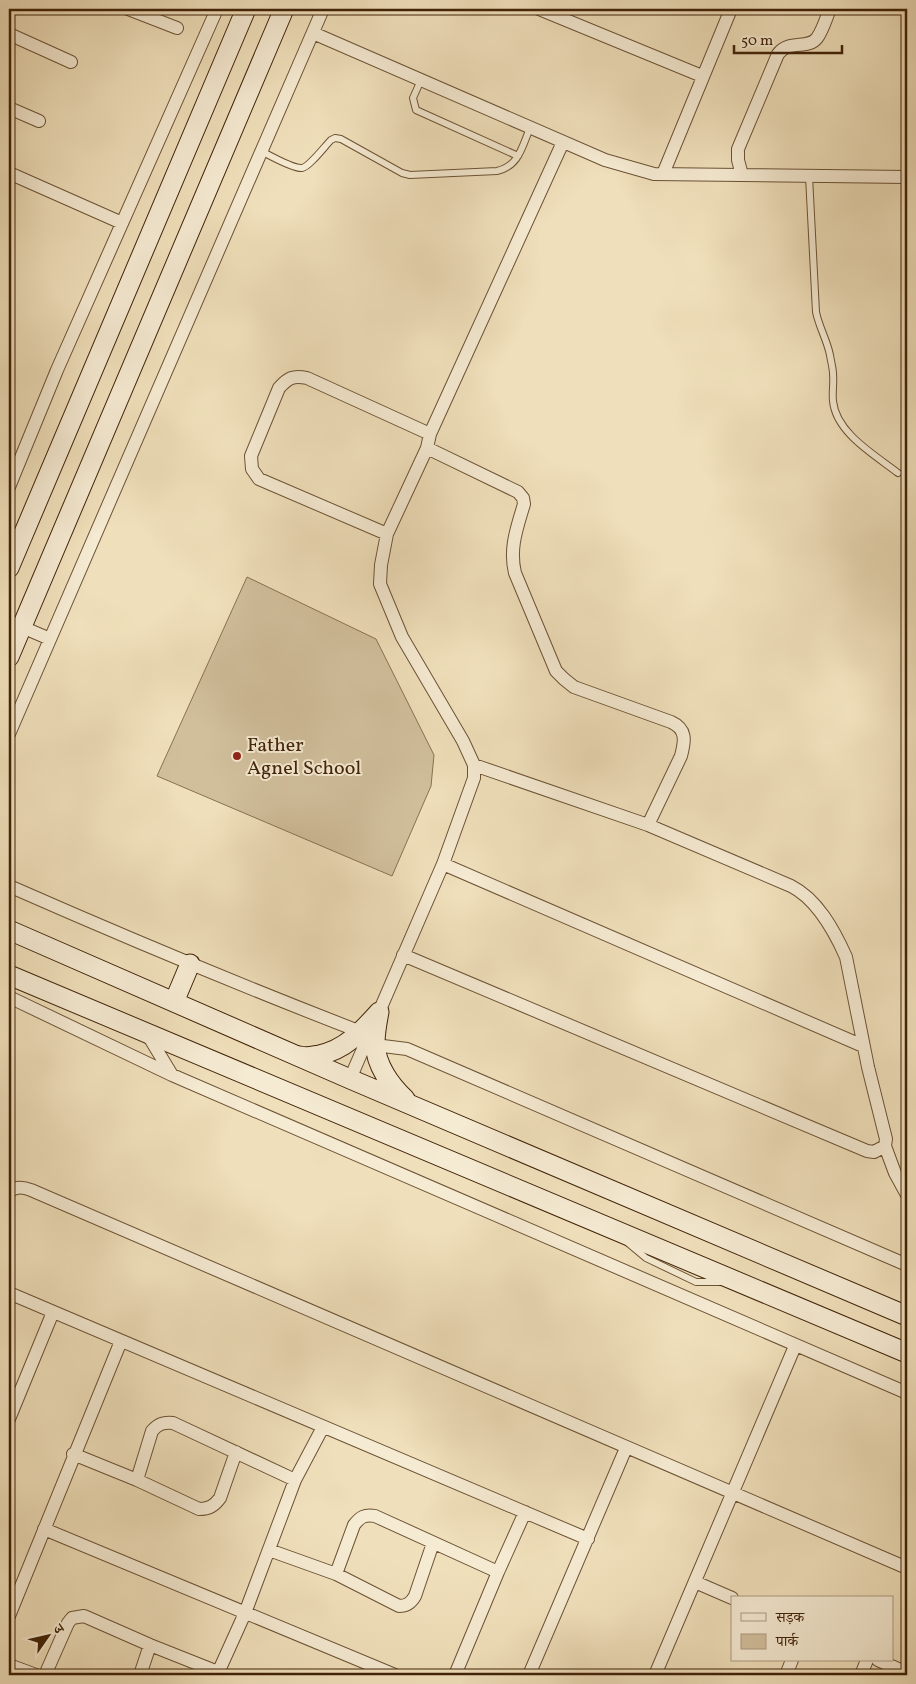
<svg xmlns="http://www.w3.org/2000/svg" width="916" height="1684" font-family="Vollkorn,'Noto Serif Devanagari',serif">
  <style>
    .green { fill: #d1bf9c; stroke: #897152 }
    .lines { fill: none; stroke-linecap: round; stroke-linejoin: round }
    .lane-casing { stroke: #6c5234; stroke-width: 8 }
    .street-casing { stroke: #6c5234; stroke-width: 14 }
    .secondary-casing { stroke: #412308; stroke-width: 21 }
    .lane { stroke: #f5ead2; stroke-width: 6 }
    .street { stroke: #f5ead2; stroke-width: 12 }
    .secondary { stroke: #f5ead2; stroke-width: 19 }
    .poi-dot { fill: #8f2418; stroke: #f5ead2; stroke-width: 2 }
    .labels { text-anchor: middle; stroke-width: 4; stroke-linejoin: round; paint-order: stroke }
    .poi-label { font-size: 20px; fill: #412308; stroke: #f5ead2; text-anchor: start }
  </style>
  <rect width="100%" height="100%" fill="#efdfba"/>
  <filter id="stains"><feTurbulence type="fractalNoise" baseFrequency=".004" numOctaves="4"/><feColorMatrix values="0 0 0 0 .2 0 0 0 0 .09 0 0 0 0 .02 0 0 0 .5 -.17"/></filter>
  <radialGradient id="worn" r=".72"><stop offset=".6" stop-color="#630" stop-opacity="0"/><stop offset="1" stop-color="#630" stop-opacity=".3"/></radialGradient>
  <!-- green -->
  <path class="green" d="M247 577 376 639 434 755 431 786 392 876 157 776Z"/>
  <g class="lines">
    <!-- lane casing -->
    <g class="lane-casing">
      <path id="lane" d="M421 80 413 98 416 110 518 156
        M261 151C269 155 293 169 302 168 309 167 325 146 331 140L335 138 341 139 402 173 410 175 497 171C519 166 522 147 530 128
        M809 176 816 312C819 327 827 340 830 355 831 362 833 368 833 374 834 383 832 392 833 401 836 433 875 455 898 473
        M628 1243 646 1258 696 1282H722"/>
    </g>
    <!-- street casing -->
    <g class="street-casing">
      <path id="street" d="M128 9 177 28
        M539 9 702 76
        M313 33 605 160 654 174 907 177
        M9 34 71 62
        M9 108 39 121
        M9 173 122 223
        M663 174 731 9
        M742 175 738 160V149L778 54C789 39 808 50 817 38 823 30 826 18 830 9
        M427 448 518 492 523 498 524 504C517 528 509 548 515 573L556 671 564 679 574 687 671 722C687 729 685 741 681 756L648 825
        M9 487 57 370 217 9
        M387 534 259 479 252 469 251 456 279 388C288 378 293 375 307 378L430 434
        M22 627 50 639
        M9 734 323 9
        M443 864 863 1046
        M9 886C125 937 242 986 361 1032
        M403 955 867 1151 874 1152 885 1146 886 1139 868 1067 846 957C834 930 817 899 791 886L648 825 474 765
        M9 997 172 1075 907 1393
        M146 1032 172 1075
        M375 1045 407 1049 907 1265
        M350 1079 443 864 474 778V765L463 741 402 637 380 584 381 565 387 534 427 448 430 434 563 142
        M885 1146 895 1173 907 1195
        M9 1192C16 1186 23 1187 31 1190L907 1568
        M9 1293 588 1539
        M9 1419 53 1312
        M73 1454 137 1480 199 1509C209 1509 214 1506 220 1498L236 1452
        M137 1480 152 1431C158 1424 163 1422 173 1423L295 1480
        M44 1529 395 1675
        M269 1550 336 1574 399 1606C407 1606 411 1603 415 1596L433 1543
        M336 1574 354 1525C360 1517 365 1514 375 1516L498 1572
        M695 1582 732 1598
        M9 1616 121 1341
        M878 1660 907 1673
        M9 1665 36 1675
        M45 1675 68 1623 72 1618 84 1616 150 1645 218 1672
        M140 1675 150 1645
        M217 1675 245 1613 295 1480 323 1427
        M455 1675 498 1572 525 1512
        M529 1675 626 1448
        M655 1675 795 1346
        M786 1675 792 1660
        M861 1675 867 1660"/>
    </g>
    <!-- secondary casing -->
    <g class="secondary-casing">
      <path id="secondary" d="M9 568 246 9
        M9 657 284 9
        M9 930 350 1079 907 1316
        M9 975 907 1353
        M174 1002 190 964
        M379 1012C377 1022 375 1034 375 1044 376 1065 390 1085 405 1099
        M300 1056C307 1058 313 1056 319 1055 345 1050 362 1031 379 1012"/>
    </g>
    <!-- lane -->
    <use href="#lane" class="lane"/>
    <!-- street -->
    <use href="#street" class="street"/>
    <!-- secondary -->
    <use href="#secondary" class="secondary"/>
  </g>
  <!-- markers -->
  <circle class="poi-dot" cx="237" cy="756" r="5"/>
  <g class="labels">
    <!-- poi labels -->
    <g class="poi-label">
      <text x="247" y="751">Father<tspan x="247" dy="23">Agnel School</tspan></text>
    </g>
  </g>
  <!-- margin -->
  <rect width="916" height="1684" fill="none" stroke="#efdfba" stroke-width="30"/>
  <rect x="10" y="10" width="896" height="1664" fill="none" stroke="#412308" stroke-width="2.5"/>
  <rect x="15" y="15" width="886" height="1654" fill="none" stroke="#412308"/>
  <!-- legend -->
  <rect x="731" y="1596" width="162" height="65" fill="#f5ead2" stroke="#ad9a81"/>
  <rect x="741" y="1613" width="25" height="8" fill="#f5ead2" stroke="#ad9a81"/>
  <text x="776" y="1622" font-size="15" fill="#412308">सड़क</text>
  <rect x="741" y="1634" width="25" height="15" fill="#d1bf9c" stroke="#ad9a81"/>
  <text x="776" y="1646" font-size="15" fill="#412308">पार्क</text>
  <!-- north arrow -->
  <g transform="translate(48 1636) rotate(56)" stroke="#f5ead2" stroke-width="4" paint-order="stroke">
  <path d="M0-4L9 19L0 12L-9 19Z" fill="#412308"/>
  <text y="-8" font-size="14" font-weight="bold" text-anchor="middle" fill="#412308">उ</text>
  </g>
  <!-- scale -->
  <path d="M734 45v8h108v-8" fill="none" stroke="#412308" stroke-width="2.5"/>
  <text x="741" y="45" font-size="15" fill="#412308" stroke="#f5ead2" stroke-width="4" paint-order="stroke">50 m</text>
  <rect width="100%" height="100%" filter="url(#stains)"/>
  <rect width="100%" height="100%" fill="url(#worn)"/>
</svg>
